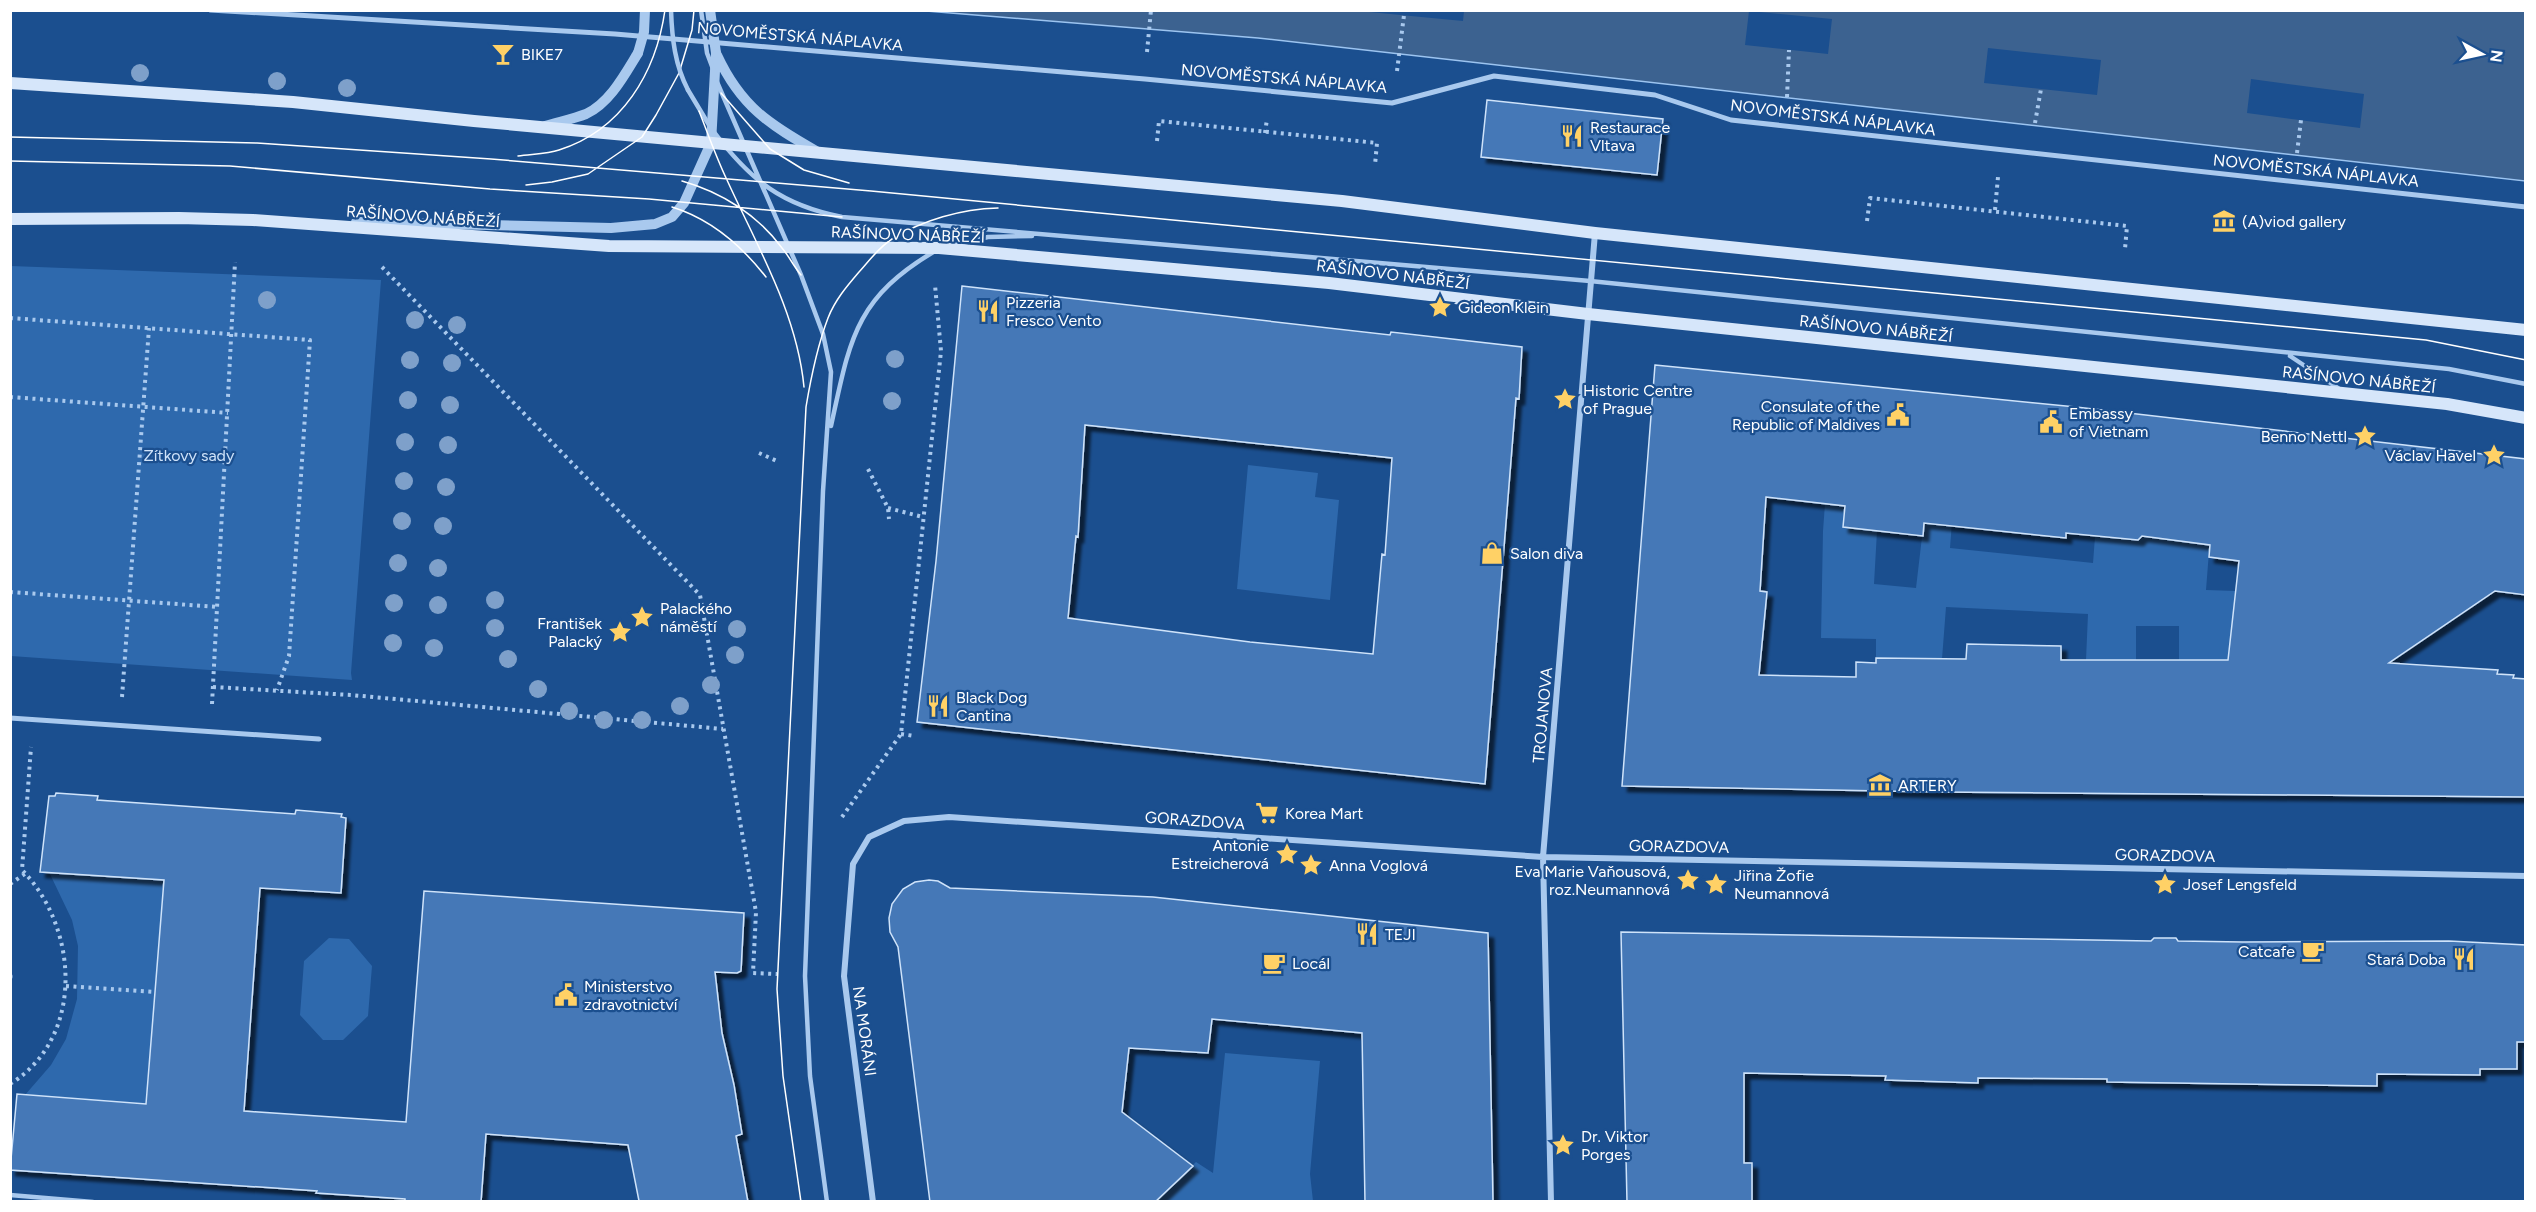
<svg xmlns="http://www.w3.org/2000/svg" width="2536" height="1212" font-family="Figtree,sans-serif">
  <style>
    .green { fill: #2e69ad }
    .water { fill: #3c6290; stroke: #9cc4f0; stroke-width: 1.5 }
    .pier { fill: #1b4f8f }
    .building { fill: #4478b7; stroke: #cfe3fa; stroke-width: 1.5; fill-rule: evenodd; filter: url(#shadow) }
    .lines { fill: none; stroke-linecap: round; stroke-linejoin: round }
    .path { stroke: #a9c9ee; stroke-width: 4; stroke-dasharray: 3 4.5; stroke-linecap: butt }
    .service { stroke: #a9c9ee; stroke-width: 4.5 }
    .pedestrian { stroke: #a9c9ee; stroke-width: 5 }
    .minor { stroke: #a9c9ee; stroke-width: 6 }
    .tertiary { stroke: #a9c9ee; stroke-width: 10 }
    .secondary { stroke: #d6e6fa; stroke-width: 12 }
    .tram { stroke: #fff; stroke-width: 1.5 }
    .service-bridge { stroke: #a9c9ee; stroke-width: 4.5 }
    .tertiary-bridge { stroke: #a9c9ee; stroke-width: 10 }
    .tree { fill: #7ea0ca }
    .labels { text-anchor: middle; stroke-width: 4.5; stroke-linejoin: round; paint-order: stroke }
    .street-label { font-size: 16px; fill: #fff; stroke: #1b4f8f }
    .poi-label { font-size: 16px; fill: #fff; stroke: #1b4f8f; text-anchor: start }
    .park-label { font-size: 16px; fill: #cfe3fa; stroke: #1b4f8f }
  </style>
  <defs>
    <filter id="shadow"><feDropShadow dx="5.5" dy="5.5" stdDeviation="1.5" flood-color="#0009"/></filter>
  </defs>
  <rect width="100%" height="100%" fill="#1b4f8f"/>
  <!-- green -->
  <path class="green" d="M11 266 381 280 351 673 352 680 11 656Z
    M1248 465 1318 473 1315 497 1339 500 1330 600 1237 589Z
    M1825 504 1845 506 1877 531 1874 584 1916 588 1924 520 1952 522 1950 548 2093 563 2095 537 2138 540 2142 536 2182 541 2210 539 2206 590 2236 591 2233 660H2179V626H2136V660H2086L2088 614 1946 607 1942 659 1876 658V639L1821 638 1823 531Z
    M49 872 164 880 146 1104 25 1095 51 1065 66 1039 77 999 78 946 72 920Z
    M329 938 349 939 372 966 368 1016 343 1040H323L300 1015 304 961Z
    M1225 1053 1320 1061 1310 1174 1313 1201 1155 1202 1196 1162 1213 1173Z"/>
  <!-- water -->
  <path class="water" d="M926 11H2525V181L1258 38Z"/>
  <!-- pier -->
  <path class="pier" d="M1359 11H1464L1463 21Z
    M1749 11 1832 19 1828 54 1745 45Z
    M1988 48 2101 60 2097 95 1984 83Z
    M2251 79 2364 94 2360 128 2247 113Z"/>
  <!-- building -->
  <path class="building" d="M1487 100 1663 119 1657 175 1481 157Z
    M962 286 1390 335 1391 332 1522 347 1519 399 1516 398 1485 784 917 722 936 561ZM1085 425 1392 458 1385 555 1382 554 1373 654 1250 642 1068 618 1076 536 1078 537Z
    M1655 365 2076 407 2526 459V595L2495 591 2389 663 2498 670 2497 674 2514 675 2513 678 2526 679V797L1935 792 1622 786ZM1766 497 1845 506 1843 527 1923 536 1924 523 2066 538V533L2138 540 2142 536 2210 545 2209 557 2239 561 2228 660H2061V646L1967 644 1966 659 1876 658V663L1856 662V677L1759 675 1767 592 1760 591Z
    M56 793 98 796 97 800 295 814 296 810 342 814 341 817 346 818 341 893 260 888 244 1111 406 1122 424 891 744 913 741 971 737 973 715 972 722 1033 734 1085 742 1134 736 1136 748 1202 639 1201 628 1145 486 1134 481 1202H405V1199L316 1193 317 1191 10 1170 17 1094 146 1104 164 880 40 872 49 796H55Z
    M929 880 938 881 950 888 1153 897 1488 933 1493 1202H1365L1362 1033 1212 1019 1208 1053 1129 1048 1122 1112 1193 1166 1155 1202H930L898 947 890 932 889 918 892 904 903 889 915 882Z
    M1621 932 2151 941 2154 938H2176L2178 941 2243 942 2449 941 2526 945V1042H2517V1069H2480V1075L2377 1074V1086L2107 1082V1079L1978 1078V1083L1885 1080 1886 1076 1744 1073V1163H1752V1202H1627Z"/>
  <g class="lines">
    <!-- path -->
    <path class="path" d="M1147 52 1151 10
      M1397 71 1404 15
      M1787 97 1789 50
      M2035 123 2041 89
      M1265 133 1267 119
      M1157 141 1159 121 1377 143 1375 165
      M2297 153 2301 120
      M1995 210 1998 177
      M1867 221 1870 198 2127 226 2125 249
      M382 267 700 595 756 912 753 973 777 974
      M10 318 310 340 289 656 277 690
      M10 397 228 413
      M759 453 777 461
      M868 469 888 508 889 519
      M888 508 923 517
      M10 592 218 607
      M213 687 351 695 723 729
      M122 697 149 328
      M212 704 235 262
      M901 734 914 736
      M842 817 901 734 941 351 935 285
      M10 884 26 873
      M66 986 155 992
      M10 1084C85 1038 79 928 22 870L31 747"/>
    <!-- service -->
    <path class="service" d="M717 82 801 275 823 334 831 372 823 491 805 976 810 1076 827 1202
      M688 90 709 125
      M714 132C751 181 782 205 842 217L1590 281 2449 369 2526 384
      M954 245 988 237 1032 236
      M2290 356 2338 388
      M831 426C850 340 854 299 935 251
      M10 1195 93 1202"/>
    <!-- pedestrian -->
    <path class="pedestrian" d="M210 10 615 34 1145 79 1392 103 1494 76 1655 95 1731 120 2526 207
      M10 718 319 739
      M10 976V977"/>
    <!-- minor -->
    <path class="minor" d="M873 1202 844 976 853 864 869 837 904 821 949 817 1543 857 2526 876
      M1551 1202 1543 857 1595 233"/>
    <!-- tertiary -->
    <path class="tertiary" d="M717 55C741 107 770 125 818 152
      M545 126C558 122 573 119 586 114 610 103 625 74 638 53
      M356 222 611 228 655 224 672 217 684 203 711 143 716 53"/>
    <!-- secondary -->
    <path class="secondary" d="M10 83 293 102 474 121 1342 201 1595 233 2526 330
      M10 219 179 218 253 220 609 246 939 248 1329 283 1588 314 2447 404 2526 418"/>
    <!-- tram -->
    <path class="tram" d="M721 93 770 149 804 170 849 183
      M699 111C708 134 716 157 727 180 757 246 797 313 804 387
      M10 137 257 143 491 159 871 191 2426 340 2526 360
      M518 156C531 154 547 154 559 150 622 130 656 73 665 10
      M10 161 230 166 490 189 649 199 842 217
      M682 181C721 192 758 215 782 248 789 256 794 267 801 275
      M526 185 552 182 588 174 642 137 656 115 679 73 692 30 694 10
      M672 207C711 219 741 245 766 277
      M801 1202 783 1076 777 989 806 407C811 377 817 347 828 318 835 300 847 286 859 272 869 261 879 247 892 239 923 220 961 209 998 208"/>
    <!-- service-bridge -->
    <path class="service-bridge" d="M671 10C672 39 675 65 688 90
      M701 10 707 53 716 77"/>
    <!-- tertiary-bridge -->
    <path class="tertiary-bridge" d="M710 10 716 53
      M638 53 644 32 645 10"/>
  </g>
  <!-- trees -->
  <g class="tree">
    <circle cx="140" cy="73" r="9"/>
    <circle cx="277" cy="81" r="9"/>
    <circle cx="347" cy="88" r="9"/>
    <circle cx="267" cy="300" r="9"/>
    <circle cx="415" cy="320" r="9"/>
    <circle cx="457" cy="325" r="9"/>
    <circle cx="895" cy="359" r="9"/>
    <circle cx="410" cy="360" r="9"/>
    <circle cx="452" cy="363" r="9"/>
    <circle cx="408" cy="400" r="9"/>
    <circle cx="892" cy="401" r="9"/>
    <circle cx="450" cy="405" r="9"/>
    <circle cx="405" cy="442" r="9"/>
    <circle cx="448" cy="445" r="9"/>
    <circle cx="404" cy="481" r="9"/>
    <circle cx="446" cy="487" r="9"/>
    <circle cx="402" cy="521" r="9"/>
    <circle cx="443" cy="526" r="9"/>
    <circle cx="398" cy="563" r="9"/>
    <circle cx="438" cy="568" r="9"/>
    <circle cx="495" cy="600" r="9"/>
    <circle cx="394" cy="603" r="9"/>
    <circle cx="438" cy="605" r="9"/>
    <circle cx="495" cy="628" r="9"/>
    <circle cx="737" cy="629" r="9"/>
    <circle cx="393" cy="643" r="9"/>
    <circle cx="434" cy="648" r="9"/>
    <circle cx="735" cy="655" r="9"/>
    <circle cx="508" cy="659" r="9"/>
    <circle cx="711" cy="685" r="9"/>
    <circle cx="538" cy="689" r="9"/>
    <circle cx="680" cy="706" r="9"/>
    <circle cx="569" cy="711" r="9"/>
    <circle cx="604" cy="720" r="9"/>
    <circle cx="642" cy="720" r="9"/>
  </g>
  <!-- icons -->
  <defs>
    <g id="bar-bare" transform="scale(1.8)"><path d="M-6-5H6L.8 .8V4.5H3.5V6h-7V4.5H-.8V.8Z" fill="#ffd166" stroke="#1b4f8f" stroke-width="2.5" paint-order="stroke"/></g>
    <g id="restaurant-bare" transform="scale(1.8)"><path d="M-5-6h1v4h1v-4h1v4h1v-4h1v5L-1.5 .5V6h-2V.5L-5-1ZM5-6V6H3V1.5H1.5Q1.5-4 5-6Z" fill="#ffd166" stroke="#1b4f8f" stroke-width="2.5" paint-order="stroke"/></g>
    <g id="museum-bare" transform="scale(1.8)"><path d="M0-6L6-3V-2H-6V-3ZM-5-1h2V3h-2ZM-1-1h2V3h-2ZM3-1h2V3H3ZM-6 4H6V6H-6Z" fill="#ffd166" stroke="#1b4f8f" stroke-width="2.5" paint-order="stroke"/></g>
    <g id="sight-bare" transform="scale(1.8)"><path d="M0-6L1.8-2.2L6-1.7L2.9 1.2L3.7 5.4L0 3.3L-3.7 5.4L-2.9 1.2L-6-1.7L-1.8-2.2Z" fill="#ffd166" stroke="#1b4f8f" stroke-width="2.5" paint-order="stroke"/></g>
    <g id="civic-bare" transform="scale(1.8)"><path d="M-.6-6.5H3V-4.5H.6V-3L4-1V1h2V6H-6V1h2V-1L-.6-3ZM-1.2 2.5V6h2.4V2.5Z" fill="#ffd166" stroke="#1b4f8f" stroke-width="2.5" paint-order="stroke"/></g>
    <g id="shop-bare" transform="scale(1.8)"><path d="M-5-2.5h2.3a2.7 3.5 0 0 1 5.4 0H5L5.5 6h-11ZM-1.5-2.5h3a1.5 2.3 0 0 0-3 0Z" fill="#ffd166" stroke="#1b4f8f" stroke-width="2.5" paint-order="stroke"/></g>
    <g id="supermarket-bare" transform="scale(1.8)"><path d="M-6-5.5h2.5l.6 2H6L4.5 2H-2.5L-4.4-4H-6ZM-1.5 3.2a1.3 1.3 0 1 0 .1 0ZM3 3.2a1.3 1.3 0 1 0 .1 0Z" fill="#ffd166" stroke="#1b4f8f" stroke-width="2.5" paint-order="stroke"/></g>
    <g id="cafe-bare" transform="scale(1.8)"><path d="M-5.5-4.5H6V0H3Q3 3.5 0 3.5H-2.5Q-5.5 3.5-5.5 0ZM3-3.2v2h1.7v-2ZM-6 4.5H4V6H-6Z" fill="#ffd166" stroke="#1b4f8f" stroke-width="2.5" paint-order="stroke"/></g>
  </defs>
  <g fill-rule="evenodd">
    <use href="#bar-bare" x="503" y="54"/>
    <use href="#restaurant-bare" x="1572" y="136"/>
    <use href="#museum-bare" x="2224" y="221"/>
    <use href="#sight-bare" x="1440" y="307"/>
    <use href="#restaurant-bare" x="988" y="311"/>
    <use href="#sight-bare" x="1565" y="399"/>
    <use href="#civic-bare" x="1898" y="415"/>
    <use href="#civic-bare" x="2051" y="422"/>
    <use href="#sight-bare" x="2365" y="436"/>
    <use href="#sight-bare" x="2494" y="455"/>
    <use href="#shop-bare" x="1492" y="553"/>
    <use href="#sight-bare" x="642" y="617"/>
    <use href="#sight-bare" x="620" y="632"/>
    <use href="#restaurant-bare" x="938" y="706"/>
    <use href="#museum-bare" x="1880" y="785"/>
    <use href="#supermarket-bare" x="1267" y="813"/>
    <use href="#sight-bare" x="1287" y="854"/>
    <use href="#sight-bare" x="1311" y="865"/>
    <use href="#sight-bare" x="1688" y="880"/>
    <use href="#sight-bare" x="1716" y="884"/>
    <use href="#sight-bare" x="2165" y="884"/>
    <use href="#restaurant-bare" x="1367" y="934"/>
    <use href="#cafe-bare" x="2313" y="951"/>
    <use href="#restaurant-bare" x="2464" y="959"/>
    <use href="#cafe-bare" x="1274" y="963"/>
    <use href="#civic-bare" x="566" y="995"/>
    <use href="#sight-bare" x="1563" y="1145"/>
  </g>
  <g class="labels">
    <!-- street labels -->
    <g class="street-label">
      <text transform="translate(800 36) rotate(5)" y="6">NOVOMĚSTSKÁ NÁPLAVKA</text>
      <text transform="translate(1284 78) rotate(5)" y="6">NOVOMĚSTSKÁ NÁPLAVKA</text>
      <text transform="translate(1833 117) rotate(7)" y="6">NOVOMĚSTSKÁ NÁPLAVKA</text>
      <text transform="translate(2316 170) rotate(6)" y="6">NOVOMĚSTSKÁ NÁPLAVKA</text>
      <text transform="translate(423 216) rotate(4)" y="6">RAŠÍNOVO NÁBŘEŽÍ</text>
      <text transform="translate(908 234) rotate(2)" y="6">RAŠÍNOVO NÁBŘEŽÍ</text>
      <text transform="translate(1393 274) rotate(7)" y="6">RAŠÍNOVO NÁBŘEŽÍ</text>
      <text transform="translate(1876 328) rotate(6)" y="6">RAŠÍNOVO NÁBŘEŽÍ</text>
      <text transform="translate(2359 379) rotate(6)" y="6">RAŠÍNOVO NÁBŘEŽÍ</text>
      <text transform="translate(1542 715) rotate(-85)" y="6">TROJANOVA</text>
      <text transform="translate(1195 820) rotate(4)" y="6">GORAZDOVA</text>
      <text transform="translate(1679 846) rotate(1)" y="6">GORAZDOVA</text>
      <text transform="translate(2165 855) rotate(1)" y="6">GORAZDOVA</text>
      <text transform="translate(865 1031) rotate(82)" y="6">NA MORÁNI</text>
    </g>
    <!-- poi labels -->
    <g class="poi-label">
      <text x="521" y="60">BIKE7</text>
      <text x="1590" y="133">Restaurace<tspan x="1590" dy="18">Vltava</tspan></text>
      <text x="2242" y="227">(A)viod gallery</text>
      <text x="1006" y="308">Pizzeria<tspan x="1006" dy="18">Fresco Vento</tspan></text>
      <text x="1458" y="313">Gideon Klein</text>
      <text x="1583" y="396">Historic Centre<tspan x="1583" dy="18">of Prague</tspan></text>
      <text x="1880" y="412" text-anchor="end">Consulate of the<tspan x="1880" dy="18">Republic of Maldives</tspan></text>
      <text x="2069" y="419">Embassy<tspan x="2069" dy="18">of Vietnam</tspan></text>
      <text x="2347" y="442" text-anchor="end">Benno Nettl</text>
      <text x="2476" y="461" text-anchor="end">Václav Havel</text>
      <text x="1510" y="559">Salon diva</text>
      <text x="660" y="614">Palackého<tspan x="660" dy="18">náměstí</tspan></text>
      <text x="602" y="629" text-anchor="end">František<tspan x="602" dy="18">Palacký</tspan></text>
      <text x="956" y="703">Black Dog<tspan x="956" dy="18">Cantina</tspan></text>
      <text x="1898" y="791">ARTERY</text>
      <text x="1285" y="819">Korea Mart</text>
      <text x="1269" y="851" text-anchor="end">Antonie<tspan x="1269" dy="18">Estreicherová</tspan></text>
      <text x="1329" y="871">Anna Voglová</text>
      <text x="1670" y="877" text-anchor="end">Eva Marie Vaňousová,<tspan x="1670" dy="18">roz.Neumannová</tspan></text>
      <text x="1734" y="881">Jiřina Žofie<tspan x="1734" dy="18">Neumannová</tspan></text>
      <text x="2183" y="890">Josef Lengsfeld</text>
      <text x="1385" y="940">TEJI</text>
      <text x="2295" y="957" text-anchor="end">Catcafe</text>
      <text x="2446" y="965" text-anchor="end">Stará Doba</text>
      <text x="1292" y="969">Locál</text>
      <text x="584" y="992">Ministerstvo<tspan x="584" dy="18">zdravotnictví</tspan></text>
      <text x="1581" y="1142">Dr. Viktor<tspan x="1581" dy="18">Porges</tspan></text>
    </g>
    <!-- park labels -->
    <g class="park-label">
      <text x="189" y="461">Zítkovy sady</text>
    </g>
  </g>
  <!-- border -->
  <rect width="2536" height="1212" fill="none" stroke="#ffffff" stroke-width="24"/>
  <!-- north arrow -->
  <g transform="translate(2482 54) rotate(98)" stroke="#1b4f8f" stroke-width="4.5" paint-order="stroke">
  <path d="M0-4.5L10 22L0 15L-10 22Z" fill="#ffffff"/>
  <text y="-9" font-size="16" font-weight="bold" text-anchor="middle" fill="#ffffff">N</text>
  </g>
</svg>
